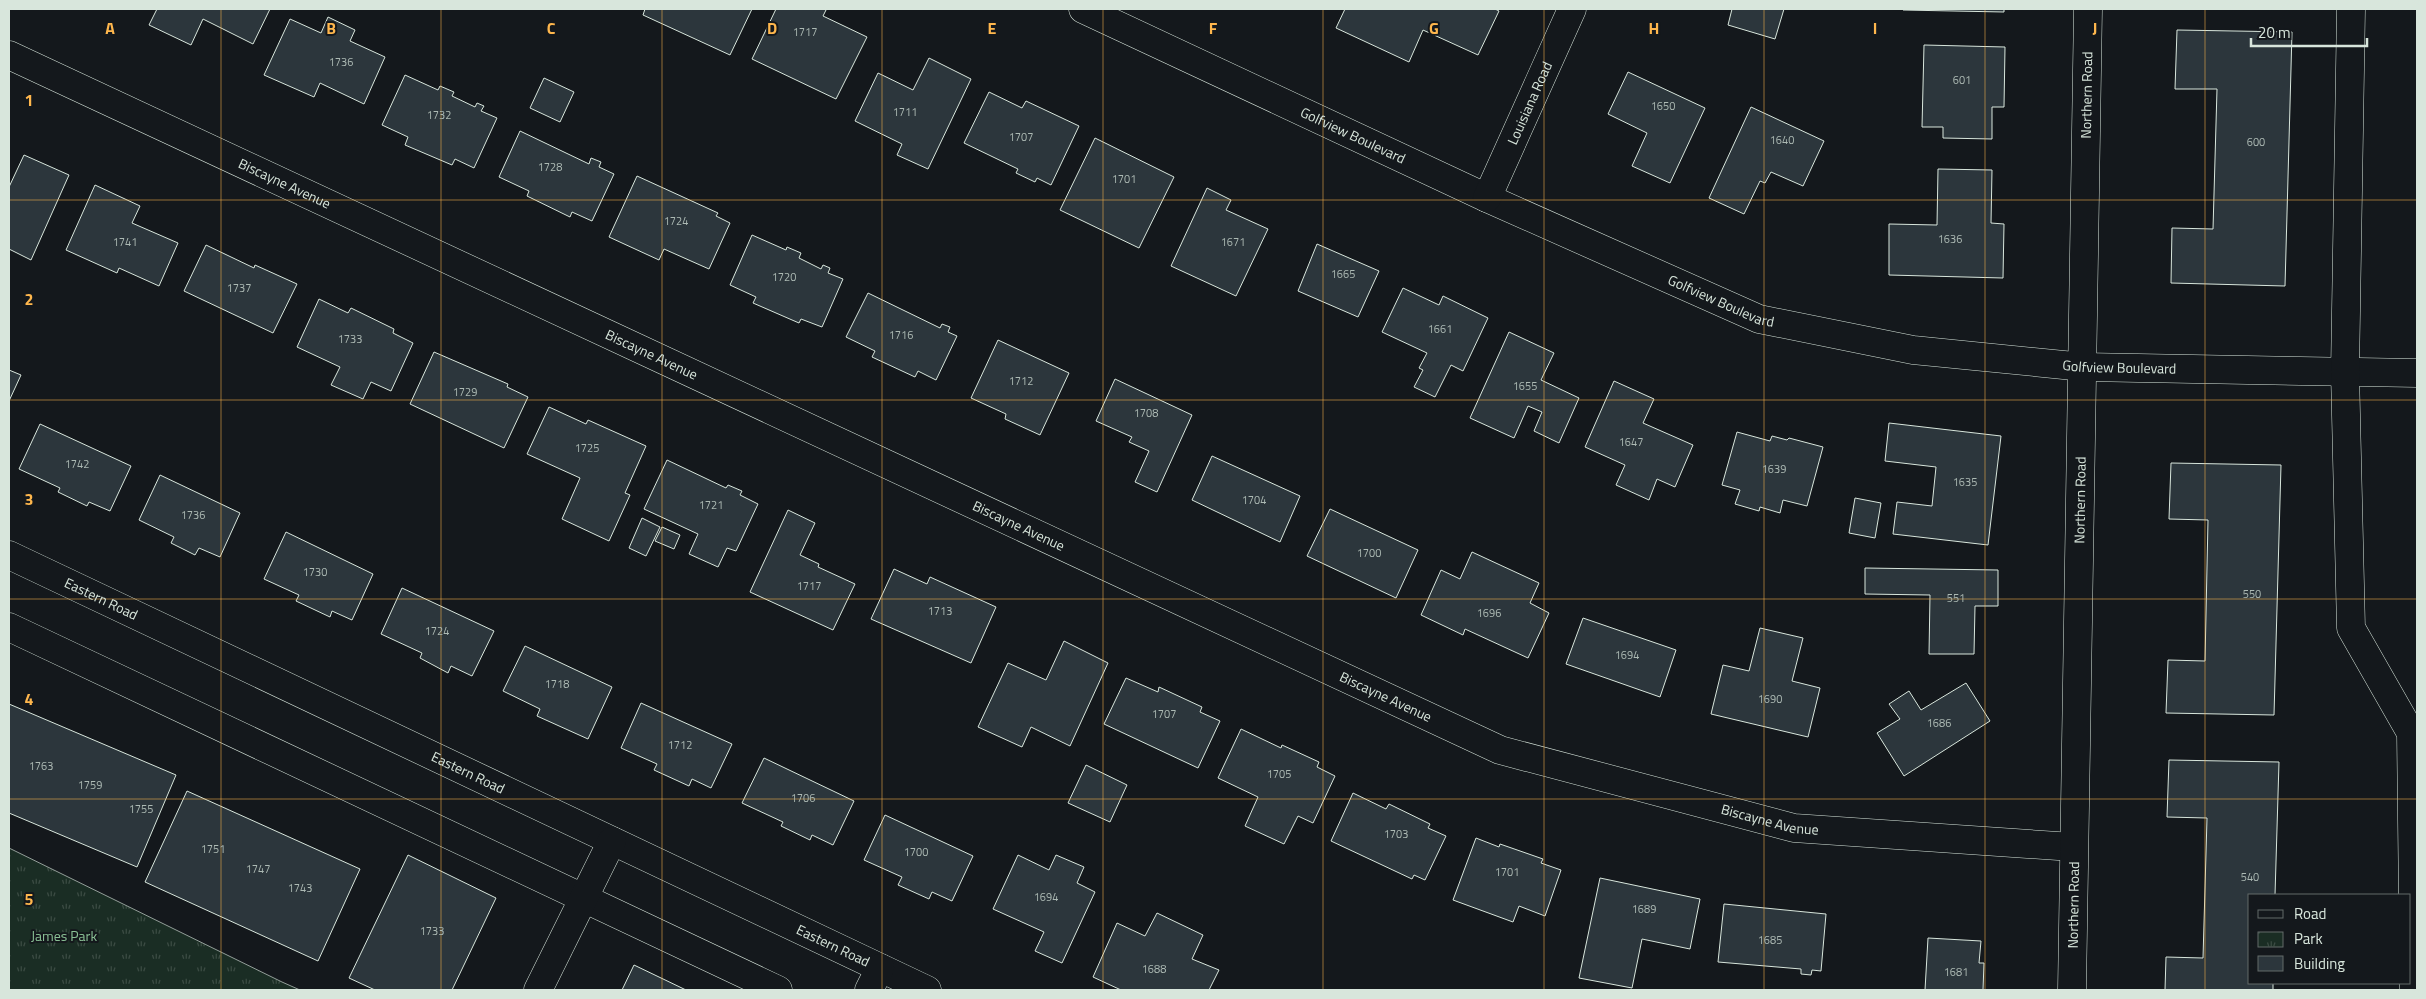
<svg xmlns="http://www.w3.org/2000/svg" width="2426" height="999" font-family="'Titillium Web',sans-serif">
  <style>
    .park { fill: url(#park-tufts); stroke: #939e99 }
    .building { fill: #2c363c; stroke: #d8e6dc }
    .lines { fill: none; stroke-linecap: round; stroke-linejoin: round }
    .minor-casing { stroke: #d8e6dc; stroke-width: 29 }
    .minor { stroke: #14181c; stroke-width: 28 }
    .grid { fill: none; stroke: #ffb74d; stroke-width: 1; stroke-opacity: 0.55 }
    .labels { text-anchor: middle; stroke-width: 4; stroke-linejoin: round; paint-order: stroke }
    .number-label { font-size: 11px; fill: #adbab4 }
    .street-label { font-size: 14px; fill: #d8e6dc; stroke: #14181c }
    .park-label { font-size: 14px; fill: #8ac095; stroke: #14181c }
    .grid-label { font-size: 16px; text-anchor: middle; font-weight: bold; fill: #ffb74d; stroke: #14181c; stroke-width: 4; stroke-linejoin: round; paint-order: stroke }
  </style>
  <defs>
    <pattern id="park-tufts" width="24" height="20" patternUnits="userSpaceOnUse" patternTransform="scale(1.25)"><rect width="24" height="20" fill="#1a2d24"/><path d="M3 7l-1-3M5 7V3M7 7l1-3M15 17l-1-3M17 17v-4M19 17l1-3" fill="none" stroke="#3b4b43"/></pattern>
  </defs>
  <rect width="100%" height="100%" fill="#14181c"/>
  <!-- park -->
  <path class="park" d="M9 848 282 982 300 990H9Z"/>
  <!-- building -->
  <path class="building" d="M157 9H270L253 44 203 19 191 45 149 25Z
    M645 9H752L730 55 643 15Z
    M776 9H824L826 10 823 16 867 37 836 99 752 59Z
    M1345 9H1495L1499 11 1478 55 1423 30 1409 62 1336 28Z
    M1732 9H1784L1775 39 1728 25Z
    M1903 9H2004V12L1903 10Z
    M328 17 355 30 350 41 385 57 364 104 320 83 314 97 264 75 290 19 321 33Z
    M2177 30 2292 32 2285 286 2171 283 2172 228 2213 229 2217 89H2175Z
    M1924 45 2005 47 2004 107H1992V139L1943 138V127H1922Z
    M929 58 971 79 928 169 897 155 902 144 855 121 878 73 913 90Z
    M1628 72 1705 108 1670 183 1632 166 1647 133 1608 114Z
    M405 75 438 90 440 86 454 92 452 96 475 107 477 103 484 106 481 111 497 118 474 168 455 159 452 165 405 145 408 137 382 125Z
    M544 78 574 92 560 122 530 108Z
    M989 92 1022 108 1026 101 1079 126 1051 185 1037 178 1035 182 1016 173 1018 169 964 143Z
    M1751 107 1824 141 1803 186 1771 172 1765 183 1760 181 1744 214 1709 198Z
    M520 131 589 164 591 158 601 162 599 167 614 174 592 221 572 212 570 217 527 196 529 191 499 177Z
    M1095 138 1174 177 1139 248 1060 210Z
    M24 155 69 175 31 260 9 249V187Z
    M1938 169 1992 170 1991 223 2004 224 2003 278 1889 275V224L1937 225Z
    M637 176 718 213 716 216 730 223 709 269 664 249 659 260 609 237Z
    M95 185 140 206 132 223 178 243 159 286 119 268 117 273 66 250Z
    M1207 188 1231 200 1226 210 1268 229 1236 296 1171 266Z
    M752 235 786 250 787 247 801 253 799 258 821 269 823 265 830 268 828 273 843 279 822 327 801 319 799 323 753 303 756 297 730 285Z
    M1317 244 1379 271 1358 317 1298 291Z
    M206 245 254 268 255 265 297 284 273 333 184 291Z
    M1403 288 1439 305 1443 296 1488 318 1463 371 1451 365 1435 397 1414 387 1423 370 1419 368 1427 353 1382 332Z
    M868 293 940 328 942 324 950 327 948 332 957 336 936 380 918 371 915 377 872 357 875 351 846 337Z
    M319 299 348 313 351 308 394 329 393 333 413 343 391 391 371 382 363 399 331 385 340 367 297 347Z
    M1509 332 1554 353 1541 380 1579 398 1559 443 1534 431 1542 412 1528 406 1514 438 1470 418Z
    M998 340 1069 373 1040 435 1005 419 1006 414 971 398Z
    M434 352 508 384 507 387 528 397 504 448 410 404Z
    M9 370 21 375 9 401Z
    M1115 379 1192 415 1157 492 1135 482 1149 451 1129 442 1132 437 1096 421Z
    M1614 381 1654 399 1643 423 1693 445 1675 487 1657 479 1649 500 1616 485 1625 465 1585 447Z
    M549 407 586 424 588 420 646 446 625 493 630 495 609 541 562 519 580 478 527 454Z
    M1889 423 2001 436 1988 545 1893 534 1897 502 1932 506 1936 467 1885 461Z
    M40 424 131 466 110 511 89 502 87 506 58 492 60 488 19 469Z
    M1737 432 1770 441 1772 436 1787 440 1789 438 1823 447 1807 506 1783 500 1780 513 1760 507 1759 511 1735 504 1740 490 1722 485Z
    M1212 456 1300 496 1280 542 1192 500Z
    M667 460 726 488 728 485 742 491 740 495 758 504 736 551 727 548 718 567 689 554 698 534 644 509Z
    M2171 463 2281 465 2274 715 2166 713 2168 660 2205 661 2208 520 2169 519Z
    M160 475 240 513 220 557 199 548 195 555 171 543 174 537 139 520Z
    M1855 498 1881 503 1875 538 1849 533Z
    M1330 509 1418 550 1396 598 1307 556Z
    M788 510 815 523 800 555 819 564 818 567 855 584 833 630 750 592Z
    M642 518 660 527 646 556 629 548Z
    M662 527 680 535 674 549 655 541Z
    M286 532 373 574 352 620 332 611 330 617 296 601 299 595 264 579Z
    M1472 552 1539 583 1530 603 1549 613 1528 658 1465 629 1463 635 1421 615 1441 570 1460 579Z
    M1865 568 1998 570V606H1975L1974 654H1929L1930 595 1865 594Z
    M894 569 927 584 930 577 996 607 971 663 871 619Z
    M402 588 494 631 472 676 451 666 448 673 420 658 422 653 381 634Z
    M1583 618 1676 650 1660 697 1566 664Z
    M1760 628 1803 638 1792 681 1820 688 1808 737 1711 714 1723 665 1749 671Z
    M1064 641 1108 663 1070 746 1031 727 1022 747 978 727 1008 663 1046 680Z
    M525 646 612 687 588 739 537 716 540 709 503 691Z
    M1126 678 1158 692 1159 687 1202 707 1200 712 1220 721 1198 768 1104 724Z
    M1966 683 1990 721 1904 776 1877 733 1900 719 1889 704 1909 691 1921 710Z
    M641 703 732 744 711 788 692 779 689 786 654 770 657 764 621 748Z
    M9 704 176 775 137 867 9 813Z
    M1241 729 1281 748 1282 745 1319 762 1317 767 1335 776 1313 823 1298 816 1284 844 1245 826 1258 797 1218 778Z
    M764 758 854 801 833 845 812 835 810 840 781 826 783 822 742 803Z
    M2169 760 2279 762 2275 895H2250V983H2273V990H2165L2166 957 2203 958 2207 818 2167 817Z
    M1086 765 1127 785 1110 822 1068 803Z
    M187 791 360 869 318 961 145 882Z
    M1353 793 1386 809 1389 804 1430 824 1428 828 1446 836 1425 880 1414 875 1412 879 1331 841Z
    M885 815 973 856 952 901 932 892 929 899 898 885 902 877 864 860Z
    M1476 838 1499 847 1500 844 1543 859 1541 863 1561 870 1545 916 1519 906 1513 922 1453 900Z
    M408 855 496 898 452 990H375L349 978Z
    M1018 855 1049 870 1056 855 1084 867 1077 883 1095 892 1062 963 1035 951 1044 932 993 909Z
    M1600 878 1700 899 1690 949 1642 939 1632 988 1579 978Z
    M1724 904 1826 914 1821 971 1812 970 1811 975 1801 974V969L1718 962Z
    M1157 913 1203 935 1192 959 1219 970 1209 990H1121L1093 977 1117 923 1145 936Z
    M1928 938 1981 941 1979 963H1984L1983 990H1925Z
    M634 965 686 990H622Z"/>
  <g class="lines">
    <!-- minor casing -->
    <g class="minor-casing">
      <g id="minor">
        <path id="s1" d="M1083 9 1487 198 1759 319 1913 350 2084 367 2417 373"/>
        <path d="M2351 9 2345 372 2351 628 2411 733 2414 990"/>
        <path id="s2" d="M9 55 1500 750 1794 828 2073 847"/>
        <path id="s3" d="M1487 198 1572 9"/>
        <path id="s4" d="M9 555 927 990"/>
        <path d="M9 627 778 990"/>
        <path d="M538 990 612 841"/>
        <path d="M869 990 880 968"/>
        <path id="s5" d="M2072 990 2088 9"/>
      </g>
    </g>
    <!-- minor -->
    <use href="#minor" class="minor"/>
  </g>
  <!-- grid -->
  <path class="grid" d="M221 9V990M441 9V990M662 9V990M882 9V990M1103 9V990M1323 9V990M1544 9V990M1764 9V990M1985 9V990M2205 9V990M9 200H2417M9 400H2417M9 599H2417M9 799H2417"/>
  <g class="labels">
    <!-- number labels -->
    <g class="number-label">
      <text x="805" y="36">1717</text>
      <text x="341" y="66">1736</text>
      <text x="1962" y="84">601</text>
      <text x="1663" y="110">1650</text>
      <text x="905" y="116">1711</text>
      <text x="439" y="119">1732</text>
      <text x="1021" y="141">1707</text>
      <text x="1782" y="144">1640</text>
      <text x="2256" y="146">600</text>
      <text x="550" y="171">1728</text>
      <text x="1124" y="183">1701</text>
      <text x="676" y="225">1724</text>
      <text x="1950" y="243">1636</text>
      <text x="125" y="246">1741</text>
      <text x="1233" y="246">1671</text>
      <text x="1343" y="278">1665</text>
      <text x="784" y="281">1720</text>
      <text x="239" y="292">1737</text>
      <text x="1440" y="333">1661</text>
      <text x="901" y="339">1716</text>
      <text x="350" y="343">1733</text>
      <text x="1021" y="385">1712</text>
      <text x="1525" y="390">1655</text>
      <text x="465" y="396">1729</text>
      <text x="1146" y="417">1708</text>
      <text x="1631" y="446">1647</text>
      <text x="587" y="452">1725</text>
      <text x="77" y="468">1742</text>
      <text x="1774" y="473">1639</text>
      <text x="1965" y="486">1635</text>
      <text x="1254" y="504">1704</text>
      <text x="711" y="509">1721</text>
      <text x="193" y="519">1736</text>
      <text x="1369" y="557">1700</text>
      <text x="315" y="576">1730</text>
      <text x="809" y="590">1717</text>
      <text x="2252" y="598">550</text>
      <text x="1956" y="602">551</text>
      <text x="940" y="615">1713</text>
      <text x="1489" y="617">1696</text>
      <text x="437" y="635">1724</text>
      <text x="1627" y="659">1694</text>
      <text x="557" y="688">1718</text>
      <text x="1770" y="703">1690</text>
      <text x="1164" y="718">1707</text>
      <text x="1939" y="727">1686</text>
      <text x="680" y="749">1712</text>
      <text x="41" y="770">1763</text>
      <text x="1279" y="778">1705</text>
      <text x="90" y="789">1759</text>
      <text x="803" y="802">1706</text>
      <text x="141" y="813">1755</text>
      <text x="1396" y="838">1703</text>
      <text x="213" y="853">1751</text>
      <text x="916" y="856">1700</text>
      <text x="258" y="873">1747</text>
      <text x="1507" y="876">1701</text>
      <text x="2250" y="881">540</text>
      <text x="300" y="892">1743</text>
      <text x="1046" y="901">1694</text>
      <text x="1644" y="913">1689</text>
      <text x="432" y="935">1733</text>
      <text x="1770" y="944">1685</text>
      <text x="1154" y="973">1688</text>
      <text x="1956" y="976">1681</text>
    </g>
    <!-- street labels -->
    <g class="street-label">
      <text dy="5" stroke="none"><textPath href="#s5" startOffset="895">Northern Road</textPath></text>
      <text dy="5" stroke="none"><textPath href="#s3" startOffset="104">Louisiana Road</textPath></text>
      <text dy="5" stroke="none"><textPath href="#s1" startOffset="298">Golfview Boulevard</textPath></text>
      <text dy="5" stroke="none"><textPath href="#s2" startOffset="304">Biscayne Avenue</textPath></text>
      <text dy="5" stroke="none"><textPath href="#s1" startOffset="702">Golfview Boulevard</textPath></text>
      <text dy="5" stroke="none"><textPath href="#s2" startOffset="709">Biscayne Avenue</textPath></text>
      <text dy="5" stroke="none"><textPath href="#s1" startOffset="1108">Golfview Boulevard</textPath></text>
      <text dy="5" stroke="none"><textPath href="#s5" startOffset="490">Northern Road</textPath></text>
      <text dy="5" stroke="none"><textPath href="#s2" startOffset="1114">Biscayne Avenue</textPath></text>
      <text dy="5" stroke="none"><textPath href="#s4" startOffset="102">Eastern Road</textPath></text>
      <text dy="5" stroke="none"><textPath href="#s2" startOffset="1519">Biscayne Avenue</textPath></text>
      <text dy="5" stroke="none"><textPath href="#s4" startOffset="508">Eastern Road</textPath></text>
      <text dy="5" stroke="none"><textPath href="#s2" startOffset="1924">Biscayne Avenue</textPath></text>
      <text dy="5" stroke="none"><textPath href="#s5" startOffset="85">Northern Road</textPath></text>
      <text dy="5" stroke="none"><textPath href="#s4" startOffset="912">Eastern Road</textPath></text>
    </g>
    <!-- park labels -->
    <g class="park-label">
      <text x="64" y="941">James Park</text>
    </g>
  </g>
  <g class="grid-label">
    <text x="110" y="34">A</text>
    <text x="331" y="34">B</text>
    <text x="551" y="34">C</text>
    <text x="772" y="34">D</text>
    <text x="992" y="34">E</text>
    <text x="1213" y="34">F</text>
    <text x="1434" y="34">G</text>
    <text x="1654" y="34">H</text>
    <text x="1875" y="34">I</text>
    <text x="2095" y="34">J</text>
    <text x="29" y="106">1</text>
    <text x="29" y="305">2</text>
    <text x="29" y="505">3</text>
    <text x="29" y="705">4</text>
    <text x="29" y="905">5</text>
  </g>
  <!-- border -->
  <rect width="2426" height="999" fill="none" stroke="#d8e6dc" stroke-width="20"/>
  <!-- legend -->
  <rect x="2248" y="894" width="162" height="90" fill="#14181c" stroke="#626a69"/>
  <rect x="2258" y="910" width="25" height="8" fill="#14181c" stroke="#626a69"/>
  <text x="2294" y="919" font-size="15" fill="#d8e6dc">Road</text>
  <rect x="2258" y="932" width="25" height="15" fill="url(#park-tufts)" stroke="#626a69"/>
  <text x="2294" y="944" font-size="15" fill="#d8e6dc">Park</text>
  <rect x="2258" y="956" width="25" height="15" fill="#2c363c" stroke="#626a69"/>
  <text x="2294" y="969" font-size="15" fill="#d8e6dc">Building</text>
  <!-- scale -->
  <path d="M2251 38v8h116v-8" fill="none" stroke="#d8e6dc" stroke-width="2.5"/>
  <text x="2258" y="38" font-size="15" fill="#d8e6dc" stroke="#14181c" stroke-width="4" paint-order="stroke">20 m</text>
</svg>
